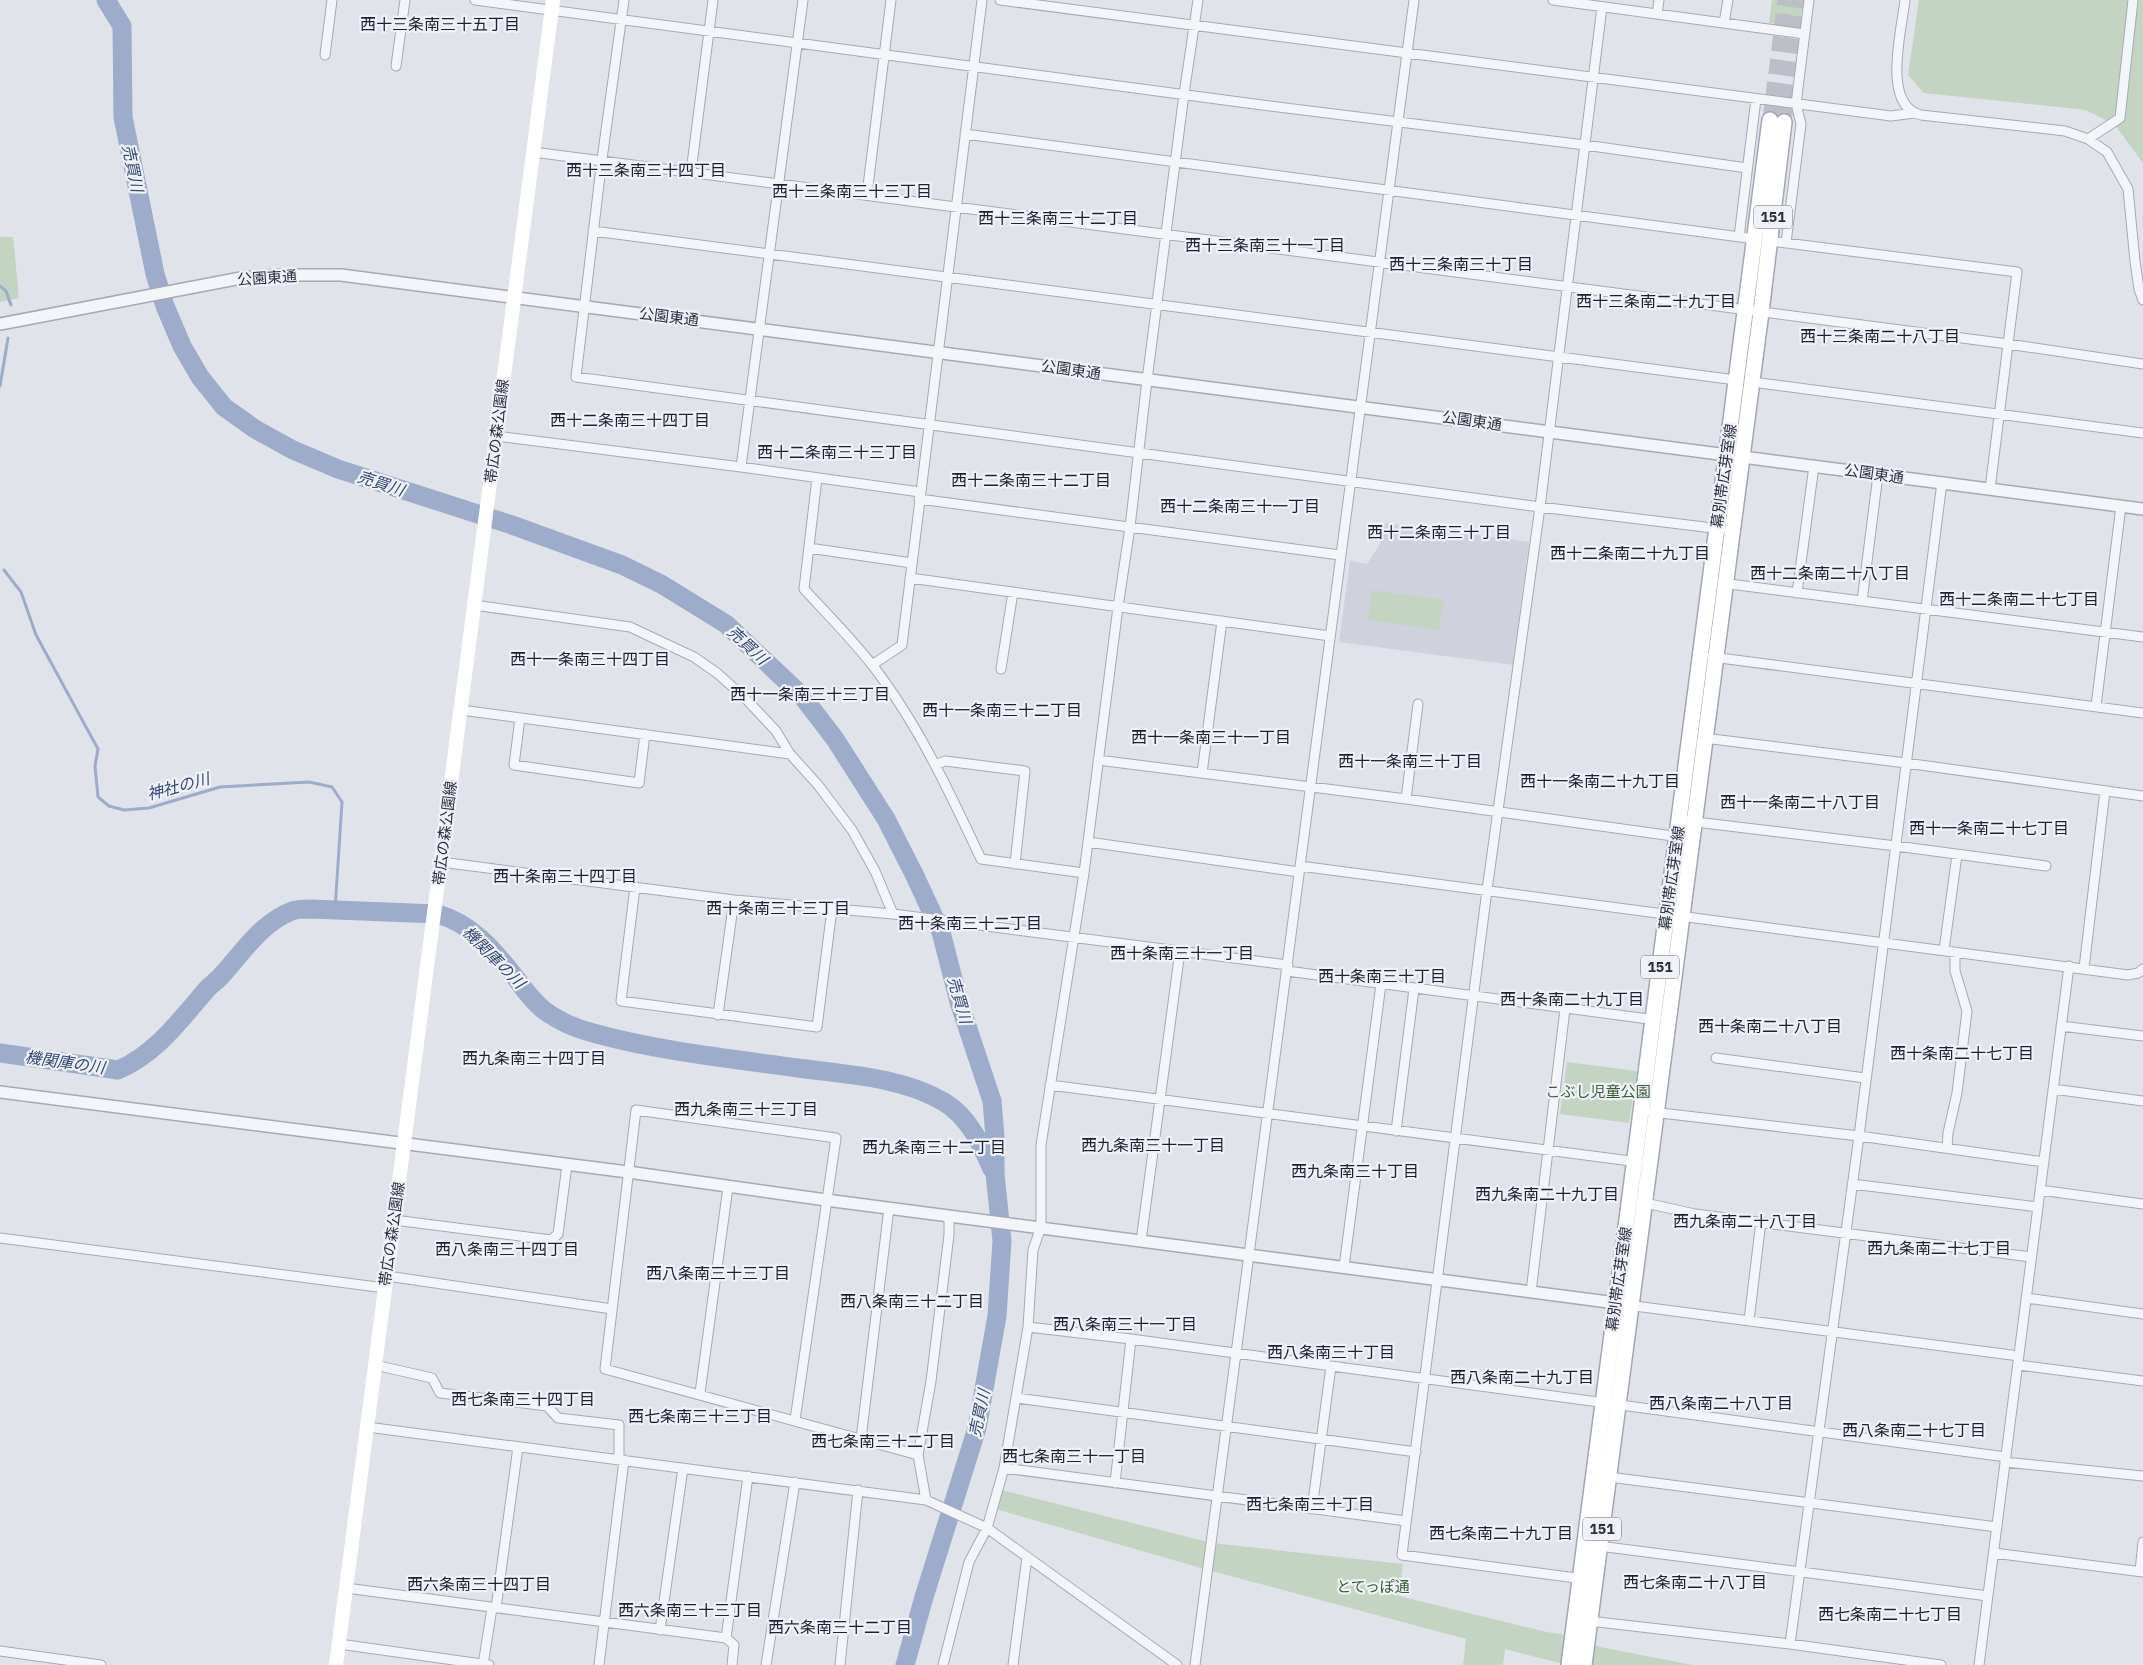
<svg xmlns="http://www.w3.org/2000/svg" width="2143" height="1665" font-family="'IBM Plex Sans','Noto Sans JP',sans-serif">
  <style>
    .built { fill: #cfd2dc }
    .green { fill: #c4d4c2 }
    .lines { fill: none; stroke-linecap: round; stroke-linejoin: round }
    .stream { stroke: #9cacca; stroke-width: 3 }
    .river { stroke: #9cacca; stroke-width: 19 }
    .primary-tunnel { stroke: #bcbfc8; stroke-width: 15; stroke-dasharray: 15 8; stroke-linecap: butt }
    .minor-casing { stroke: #a6a9b4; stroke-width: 11 }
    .tertiary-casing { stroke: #a6a9b4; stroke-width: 14 }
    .primary-casing { stroke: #a0a6b5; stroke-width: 18 }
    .minor { stroke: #f4f5f8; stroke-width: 9 }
    .tertiary { stroke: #f4f5f8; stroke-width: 11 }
    .secondary { stroke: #fff; stroke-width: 14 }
    .primary { stroke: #fff; stroke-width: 15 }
    .labels { text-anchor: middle; stroke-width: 4.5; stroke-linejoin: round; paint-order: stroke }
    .shield { fill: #f1f2f7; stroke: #656a78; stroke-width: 1 }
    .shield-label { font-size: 14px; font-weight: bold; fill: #292f41 }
    .street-label { font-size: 15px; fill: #292f41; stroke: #f1f2f7 }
    .park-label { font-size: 15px; fill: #395d36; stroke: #f1f2f7 }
    .neighbourhood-label { font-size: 16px; fill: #1b2032; stroke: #f1f2f7 }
    .water-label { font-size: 16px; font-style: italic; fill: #334875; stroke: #f1f2f7 }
  </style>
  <rect width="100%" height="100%" fill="#e1e3ea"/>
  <!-- built -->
  <path class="built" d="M1385 523 1529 542 1513 665 1339 642 1350 561 1367 564 1382 541Z"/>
  <!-- green -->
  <path class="green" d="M1772 0H1803L1800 22 1794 26 1769 23Z
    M1919 0H2143V163L2115 125 2086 110 1924 93 1908 75Z
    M0 237H13L19 298 0 302Z
    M1372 590 1444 600 1439 630 1368 620Z
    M1567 1062 1637 1071 1629 1123 1560 1114Z
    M998 1489 1212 1543 1403 1564 1399 1596 1547 1632 1587 1638 1595 1646 1693 1665H1567L1505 1649 1503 1665H1463L1466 1639 1208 1570 992 1508Z"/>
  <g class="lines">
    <!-- stream -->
    <path class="stream" d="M0 286 6 291 11 305
      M0 386 8 338
      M4 570 21 592 36 635 98 749 95 766 98 797 109 806 124 810 149 808 220 787 309 782 332 787 342 802 335 910"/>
    <!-- river -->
    <path class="river" d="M106 0 122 26 123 117 155 274 165 306 182 346 200 377 224 407 255 429 293 450 338 469 512 525 622 565 661 584 726 624 802 696 835 739 886 819 914 874 941 932 959 1002 992 1101 995 1137V1174L1002 1241 997 1316 977 1428 924 1597 905 1665
      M0 1053 118 1070C156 1054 181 1019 208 988 212 984 218 980 222 975 243 952 261 923 292 911 297 909 305 909 311 909L437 914C471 923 494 950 515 977 524 989 533 1002 545 1011 559 1021 577 1029 593 1033 662 1052 735 1059 806 1069 852 1075 903 1078 944 1102 969 1117 981 1144 992 1169"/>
    <!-- primary-tunnel -->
    <path class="primary-tunnel" d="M1770 120 1785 0
      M1784 122 1799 0"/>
    <!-- minor casing -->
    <g class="minor-casing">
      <path id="minor" d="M475 0 1262 105 1585 145 1747 168
        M624 0 602 159 576 377 1540 507 1721 529
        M1000 0 1891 116 1914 113
        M1553 0 1805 34
        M1905 0C1902 29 1881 106 1921 115L2065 131 2088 139 2107 152 2128 189 2135 261 2139 289 2143 300
        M1657 14 1659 0
        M1724 23 1728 0
        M325 55 332 0
        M396 66 405 0
        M965 134 1755 239
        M2088 139 2120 118 2133 0
        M533 152 2008 344 2143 364
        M691 172 713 0
        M867 194 891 0
        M593 231 1736 380
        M1739 237 1756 99
        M1770 241 2017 272 1990 489
        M1786 243 1801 124 1796 104 1809 0
        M1752 382 2143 433
        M496 436 741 467 920 492
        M741 467 803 0
        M817 478 804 589C827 614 852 639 873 666 918 724 950 793 981 859L1084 873
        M919 499 1340 555
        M809 548 912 563
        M910 578 1330 636
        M1722 583 2143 637
        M1797 593 1814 466
        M1862 601 1878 475
        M474 605 630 627 694 657 717 673 745 698 776 731 790 754 818 785 852 830 875 871 893 914
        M1712 657 2143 713
        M872 665 902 645 982 0
        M1001 669 1013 592
        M2096 706 2121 506
        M461 710 790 754
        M520 718 514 765 639 783 645 734
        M1704 738 1906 763 2143 796
        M1098 760 1406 799 1680 837
        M935 765 945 761 1025 771 1015 864
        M1202 773 1222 621
        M1406 799 1418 704
        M1679 820 1896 846 2046 866
        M1088 842 1299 872
        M441 862 734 900 893 914 1288 965
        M1300 866 2128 975 2138 973 2143 969
        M635 887 621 1001 817 1027 832 909
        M1944 950 1957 855
        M2084 968 2105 791
        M1287 971 1656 1020
        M718 1015 734 900
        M2061 1026 2143 1036
        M1716 1058 1865 1078
        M1050 1085 1638 1162
        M2053 1089 2143 1101
        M1652 1112 1859 1136 2044 1162
        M1396 1131 1414 989
        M1947 1148 1948 1133 1957 1093 1967 1011 1955 971V952
        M1852 1184 2038 1207
        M2040 1190 2143 1204
        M1641 1202 1695 1214 2031 1257
        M394 1220 551 1240 558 1234 567 1165
        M0 1238 385 1288
        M1141 1241 1180 951
        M1344 1267 1381 984
        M387 1276 612 1309
        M1531 1292 1565 1009
        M2026 1298 2143 1314
        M1627 1305 2019 1356
        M1749 1320 1761 1221
        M1028 1327 1131 1339 2006 1457
        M375 1365 432 1378 440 1393 547 1406 558 1418 619 1425V1459
        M2018 1365 2143 1381
        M700 1393 728 1187
        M1017 1398 1416 1452
        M795 1420 836 1138 636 1110 605 1369 918 1455 926 1500
        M367 1427 926 1500 987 1528 1177 1665
        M861 1439 889 1208
        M918 1455 931 1381 949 1235V1216
        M2005 1462 2143 1476
        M1004 1468 1406 1521
        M1609 1477 1997 1527
        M1115 1483 1131 1339
        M1312 1509 1331 1366
        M1599 1546 1988 1596
        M1994 1553 2143 1572
        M2140 1571 2143 1542
        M1584 1579 1402 1555 1487 890 1540 507 1602 7
        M346 1588 726 1638 748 1476
        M496 1608 518 1447
        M1589 1621 1790 1644 1941 1665
        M660 1630 683 1468
        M726 1638 734 1645 732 1665
        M339 1644 489 1665
        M1790 1644 1859 1136 1942 482
        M0 1651 101 1665
        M483 1665 492 1608
        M599 1665 624 1460
        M766 1665 795 1482
        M840 1665 858 1490
        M943 1665 969 1562 987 1528 1004 1468 1028 1327 1033 1250 1041 1227V1145L1084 873 1118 607 1130 527 1147 380 1184 94 1198 0
        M1013 1665 1027 1557
        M1195 1665 1414 0
        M1979 1665 2069 966"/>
    </g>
    <!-- tertiary casing -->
    <g class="tertiary-casing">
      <path id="tertiary" d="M0 324 241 278 281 275H341L2143 509
        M0 1092 628 1172 826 1200 1616 1303"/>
    </g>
    <!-- primary casing -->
    <g class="primary-casing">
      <path id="primary" d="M1569 1665 1770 120
        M1584 1665 1761 312 1784 122"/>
    </g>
    <!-- minor -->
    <use href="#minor" class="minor"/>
    <!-- tertiary -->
    <use href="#tertiary" class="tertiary"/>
    <!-- secondary -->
    <path class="secondary" d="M336 1665 553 0"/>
    <!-- primary -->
    <use href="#primary" class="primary"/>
  </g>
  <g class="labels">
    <!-- shield labels -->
    <g class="shield">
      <rect x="1754" y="205.5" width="38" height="23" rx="4"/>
      <rect x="1641" y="955.5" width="38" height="23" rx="4"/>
      <rect x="1583" y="1517.5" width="38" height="23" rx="4"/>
    </g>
    <g class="shield-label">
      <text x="1773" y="222">151</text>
      <text x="1660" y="972">151</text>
      <text x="1602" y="1534">151</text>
    </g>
    <!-- street labels -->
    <g class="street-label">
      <text transform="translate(267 278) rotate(-4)" y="5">公園東通</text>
      <text transform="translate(669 317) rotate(7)" y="5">公園東通</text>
      <text transform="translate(1071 370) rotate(8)" y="5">公園東通</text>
      <text transform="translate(1472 421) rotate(8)" y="5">公園東通</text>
      <text transform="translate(497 431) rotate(-83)" y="5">帯広の森公園線</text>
      <text transform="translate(1874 474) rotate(8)" y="5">公園東通</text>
      <text transform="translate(1724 476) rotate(-82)" y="5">幕別帯広芽室線</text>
      <text transform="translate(445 833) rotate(-83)" y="5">帯広の森公園線</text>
      <text transform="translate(1672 878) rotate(-82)" y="5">幕別帯広芽室線</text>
      <text transform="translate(392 1234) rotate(-82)" y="5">帯広の森公園線</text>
      <text transform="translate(1619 1279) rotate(-82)" y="5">幕別帯広芽室線</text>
    </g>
    <!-- park labels -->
    <g class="park-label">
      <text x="1598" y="1097">こぶし児童公園</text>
      <text x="1373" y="1592">とてっぽ通</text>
    </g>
    <!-- neighbourhood labels -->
    <g class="neighbourhood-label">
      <text x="440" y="30">西十三条南三十五丁目</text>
      <text x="646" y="176">西十三条南三十四丁目</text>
      <text x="852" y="197">西十三条南三十三丁目</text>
      <text x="1058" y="224">西十三条南三十二丁目</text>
      <text x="1265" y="251">西十三条南三十一丁目</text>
      <text x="1461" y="270">西十三条南三十丁目</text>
      <text x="1656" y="307">西十三条南二十九丁目</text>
      <text x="1880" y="342">西十三条南二十八丁目</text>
      <text x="630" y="426">西十二条南三十四丁目</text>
      <text x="837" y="458">西十二条南三十三丁目</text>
      <text x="1031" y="486">西十二条南三十二丁目</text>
      <text x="1240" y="512">西十二条南三十一丁目</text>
      <text x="1439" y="538">西十二条南三十丁目</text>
      <text x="1630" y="559">西十二条南二十九丁目</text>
      <text x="1830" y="579">西十二条南二十八丁目</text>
      <text x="2019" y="605">西十二条南二十七丁目</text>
      <text x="590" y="665">西十一条南三十四丁目</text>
      <text x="810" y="700">西十一条南三十三丁目</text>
      <text x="1002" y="716">西十一条南三十二丁目</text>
      <text x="1211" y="743">西十一条南三十一丁目</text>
      <text x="1410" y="767">西十一条南三十丁目</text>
      <text x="1600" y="787">西十一条南二十九丁目</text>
      <text x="1800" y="808">西十一条南二十八丁目</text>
      <text x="1989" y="834">西十一条南二十七丁目</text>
      <text x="565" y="882">西十条南三十四丁目</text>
      <text x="778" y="914">西十条南三十三丁目</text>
      <text x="970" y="929">西十条南三十二丁目</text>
      <text x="1182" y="959">西十条南三十一丁目</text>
      <text x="1382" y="982">西十条南三十丁目</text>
      <text x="1572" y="1005">西十条南二十九丁目</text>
      <text x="1770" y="1032">西十条南二十八丁目</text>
      <text x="1962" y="1059">西十条南二十七丁目</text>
      <text x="534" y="1064">西九条南三十四丁目</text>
      <text x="746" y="1115">西九条南三十三丁目</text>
      <text x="1153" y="1151">西九条南三十一丁目</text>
      <text x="934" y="1153">西九条南三十二丁目</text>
      <text x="1355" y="1177">西九条南三十丁目</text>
      <text x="1547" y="1200">西九条南二十九丁目</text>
      <text x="1745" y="1227">西九条南二十八丁目</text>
      <text x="1939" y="1254">西九条南二十七丁目</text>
      <text x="507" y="1255">西八条南三十四丁目</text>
      <text x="718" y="1279">西八条南三十三丁目</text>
      <text x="912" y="1307">西八条南三十二丁目</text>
      <text x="1125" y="1330">西八条南三十一丁目</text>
      <text x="1331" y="1358">西八条南三十丁目</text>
      <text x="1522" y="1383">西八条南二十九丁目</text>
      <text x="523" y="1405">西七条南三十四丁目</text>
      <text x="1721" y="1409">西八条南二十八丁目</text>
      <text x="700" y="1422">西七条南三十三丁目</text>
      <text x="1914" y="1436">西八条南二十七丁目</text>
      <text x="883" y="1447">西七条南三十二丁目</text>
      <text x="1074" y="1462">西七条南三十一丁目</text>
      <text x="1310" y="1510">西七条南三十丁目</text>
      <text x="1501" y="1539">西七条南二十九丁目</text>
      <text x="1695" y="1588">西七条南二十八丁目</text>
      <text x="479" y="1590">西六条南三十四丁目</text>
      <text x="690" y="1616">西六条南三十三丁目</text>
      <text x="1890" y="1620">西七条南二十七丁目</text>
      <text x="840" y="1633">西六条南三十二丁目</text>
    </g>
    <!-- water labels -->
    <g class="water-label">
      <text transform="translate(133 168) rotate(78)" y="6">売買川</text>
      <text transform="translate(381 483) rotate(18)" y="6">売買川</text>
      <text transform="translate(748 645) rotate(43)" y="6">売買川</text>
      <text transform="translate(178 786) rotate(-15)" y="6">神社の川</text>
      <text transform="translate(494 957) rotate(45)" y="6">機関庫の川</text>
      <text transform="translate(960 1000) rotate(74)" y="6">売買川</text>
      <text transform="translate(65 1062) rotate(8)" y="6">機関庫の川</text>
      <text transform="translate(979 1413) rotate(-78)" y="6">売買川</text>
    </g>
  </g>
</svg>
